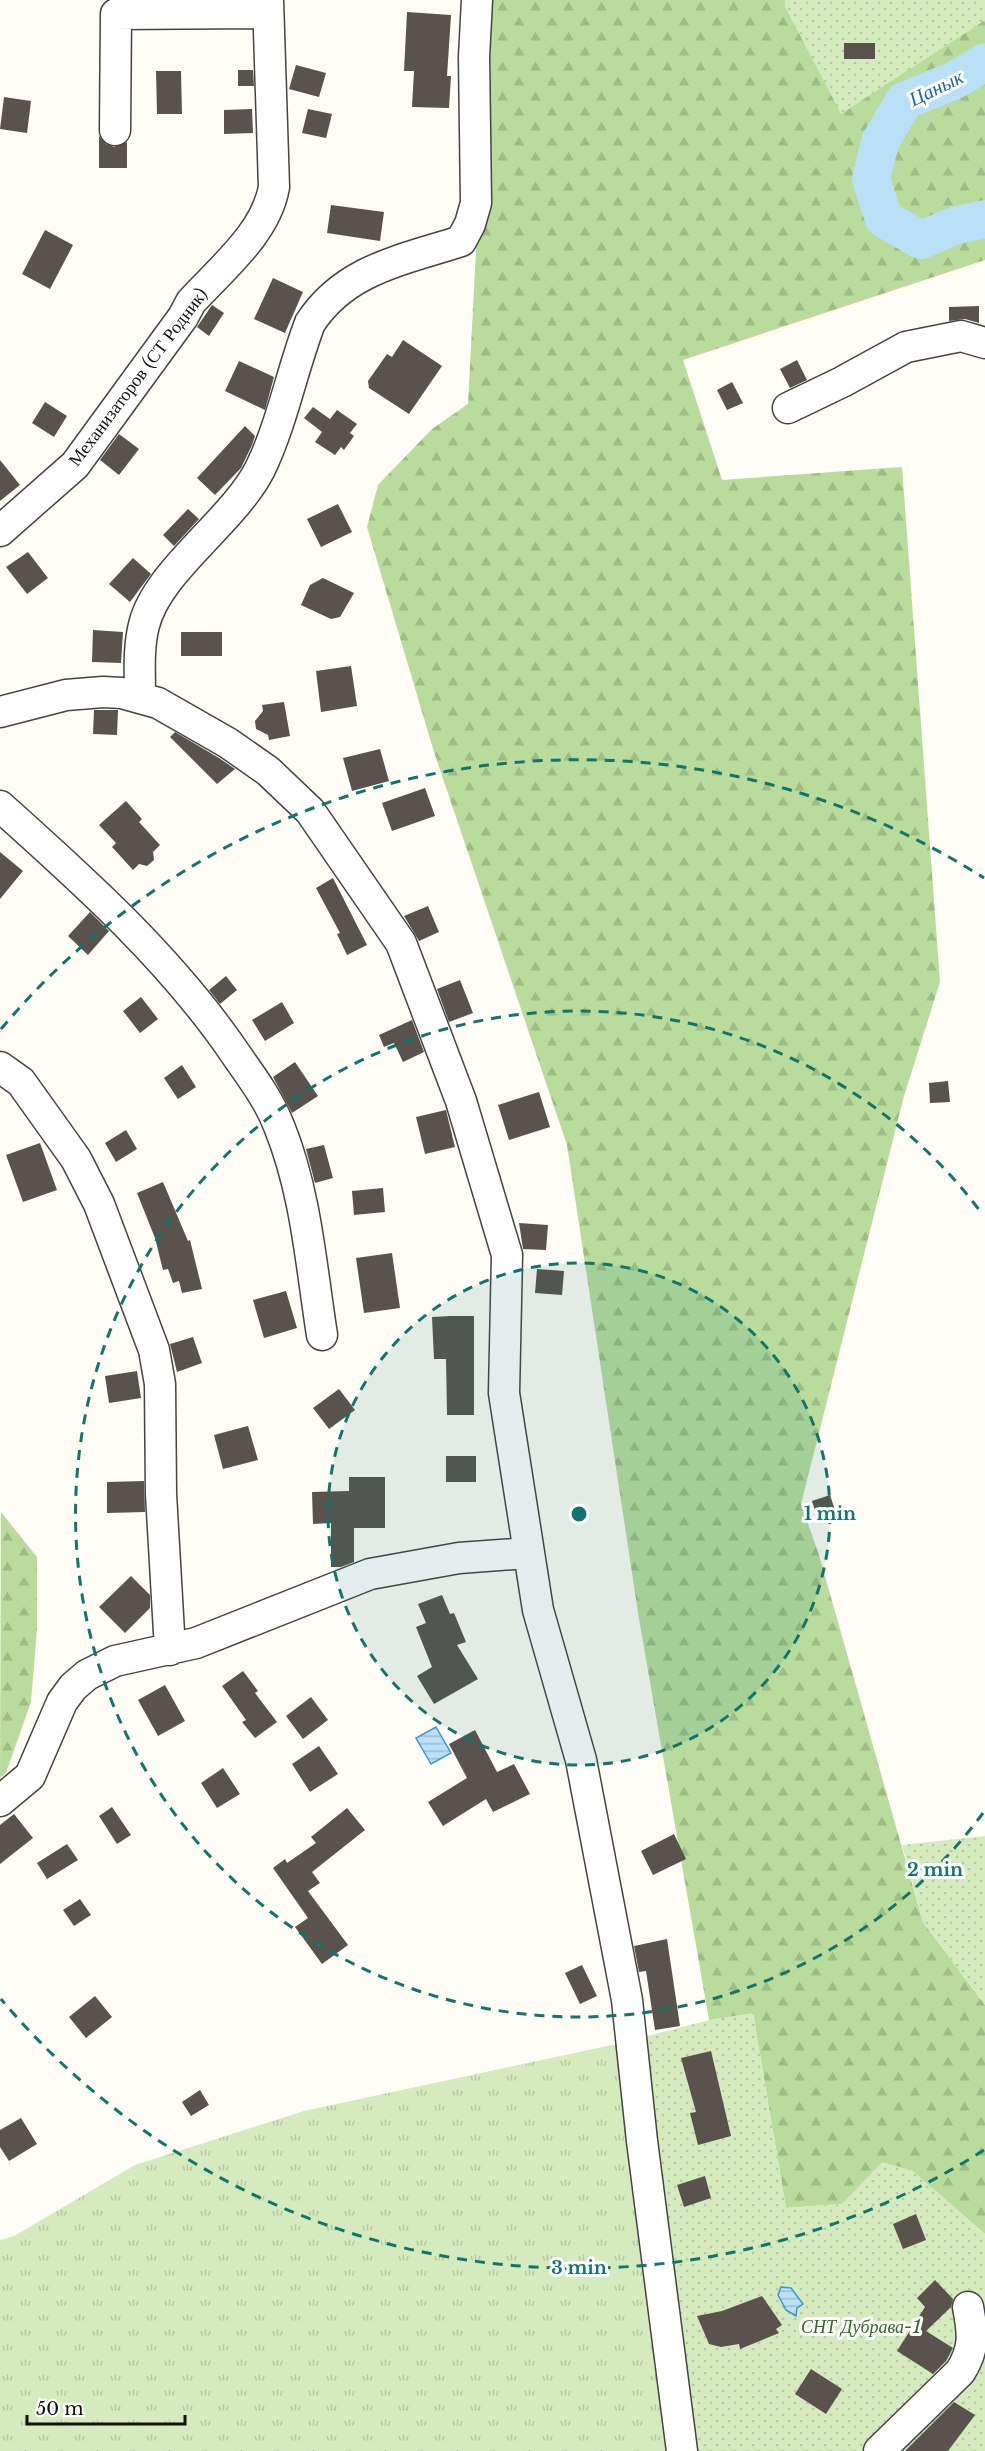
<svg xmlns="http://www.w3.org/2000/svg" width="985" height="2451" font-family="'Libre Baskerville',serif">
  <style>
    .grass { fill: url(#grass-tufts) }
    .forest { fill: url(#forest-firs) }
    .park { fill: url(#park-dots) }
    .water { fill: url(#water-rules); stroke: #3f96cf; stroke-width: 1.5 }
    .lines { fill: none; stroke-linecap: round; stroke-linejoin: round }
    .river { stroke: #b9e0f7; stroke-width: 38 }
    .building { fill: #5a524d }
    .minor-casing { stroke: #444; stroke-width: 33 }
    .minor { stroke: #fff; stroke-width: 30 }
    .ring { fill: none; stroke: #0f766e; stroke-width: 3; stroke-dasharray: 10 8 }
    .labels { text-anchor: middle; stroke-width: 6; stroke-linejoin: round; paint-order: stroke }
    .street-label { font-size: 18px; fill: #111; stroke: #fff }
    .park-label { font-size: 18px; font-style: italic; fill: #2f6b1f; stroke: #fff }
    .water-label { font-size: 20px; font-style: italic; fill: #1768a6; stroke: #fff }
    .centre { fill: #0f766e; stroke: #fff; stroke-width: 3 }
    .ring-label { font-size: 18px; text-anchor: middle; font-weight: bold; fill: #0f766e; stroke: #fff; stroke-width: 6; stroke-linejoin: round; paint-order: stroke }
  </style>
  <defs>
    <pattern id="grass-tufts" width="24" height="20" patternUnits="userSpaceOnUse" patternTransform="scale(1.5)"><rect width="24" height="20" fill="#d5ebbd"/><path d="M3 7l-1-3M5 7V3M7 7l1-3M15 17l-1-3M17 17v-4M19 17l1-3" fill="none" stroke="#b6c8a1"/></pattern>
    <pattern id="forest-firs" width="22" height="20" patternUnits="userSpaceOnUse" patternTransform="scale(1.5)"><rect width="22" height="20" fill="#b9dc9c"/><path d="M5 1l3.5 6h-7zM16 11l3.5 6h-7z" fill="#9ebc85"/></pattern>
    <pattern id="park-dots" width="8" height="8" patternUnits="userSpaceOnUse" patternTransform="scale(1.5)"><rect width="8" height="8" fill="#d5ebbd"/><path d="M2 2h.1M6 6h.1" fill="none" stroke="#b6c8a1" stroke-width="1.8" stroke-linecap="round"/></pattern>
    <pattern id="water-rules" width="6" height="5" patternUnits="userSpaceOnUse" patternTransform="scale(1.5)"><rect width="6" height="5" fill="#b9e0f7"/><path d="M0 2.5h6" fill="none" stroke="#9ebfd3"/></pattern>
  </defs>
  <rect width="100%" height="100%" fill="#fffdf5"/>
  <!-- grass -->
  <path class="grass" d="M621 2043 673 2451H0V2240L14 2236 135 2165 304 2111Z"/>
  <!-- forest -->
  <path class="forest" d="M481 0H785V6L841 113 985 20V260L683 360 722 480 902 467 940 982 904 1096 801 1504 819 1555 923 1922 985 2005V2234L911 2170 842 2204 786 2208 753 2014 709 2020 639 1619 567 1145 434 752 367 527 378 485 432 429 468 404 481 154Z
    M1 1512 37 1557V1629L31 1702 6 1773 0 1778Z"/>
  <!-- park -->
  <path class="park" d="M785 0H985V20L841 114 785 6Z
    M985 1836V2005L923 1922 902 1845Z
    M753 2013 786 2208 842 2204 882 2162 911 2170 985 2234V2451H673L621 2043 709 2020Z"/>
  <!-- water -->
  <path class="water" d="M436 1727 451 1753 431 1764 416 1738Z
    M781 2287 791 2288 803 2304 797 2308 796 2316 786 2310 778 2295Z"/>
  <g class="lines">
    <!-- river -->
    <path class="river" d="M985 62 955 80 904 101 880 142 871 179 884 219 921 240 957 225 985 219"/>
  </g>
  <!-- building -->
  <path class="building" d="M407 12 451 15 447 76H451L449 108 412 107 414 71H404Z
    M844 43H875V59H844Z
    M296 65 326 73 319 97 289 89Z
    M238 70H253L254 86H238Z
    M156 71H181L182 114H157Z
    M4 97 31 101 27 133 0 129Z
    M252 109 253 133 224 134V110Z
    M308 109 332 114 326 138 302 133Z
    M99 136 106 144 114 147 127 142V168H99Z
    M331 205 384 212 380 241 327 233Z
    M45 230 73 245 50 289 22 274Z
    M273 278 303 292 285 333 254 319Z
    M212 305 224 313 209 336 197 327Z
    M979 306V323L965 319 949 321V307Z
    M403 340 442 366 409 414 369 388 368 381 387 354 392 357Z
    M797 360 807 380 790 388 780 369Z
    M239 361 274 377 265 410 225 391Z
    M732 382 743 403 727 410 717 390Z
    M45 402 67 416 54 437 32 423Z
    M313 407 330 419 337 410 357 424 350 433 354 436 344 450 341 447 335 455 315 442 322 432 304 418Z
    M245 426 255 436 252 445 241 468 215 495 197 478Z
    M119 434 139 449 119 475 100 460Z
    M0 460 20 485 0 501Z
    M338 504 352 532 321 547 307 519Z
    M188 509 199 519 174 546 163 535Z
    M28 552 48 578 27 594 6 567Z
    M133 558 151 574 130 602 109 584Z
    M323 578 354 593 340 617 331 619 301 605 310 585Z
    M93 630 123 632 121 663 92 662Z
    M181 632H222V656H181Z
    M351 666 357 706 321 712 316 671Z
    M284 702 290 736 269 740 268 735 256 729 255 721 263 711 262 705Z
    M94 710H118L117 735 93 734Z
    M175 732 219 758 235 769 217 784 170 737Z
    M380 749 389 781 352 791 343 758Z
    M425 788 435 816 392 831 382 803Z
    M126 801 142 819 139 822 160 845 153 852 154 860 147 866 139 864 133 870 112 847 116 843 99 825Z
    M0 852 23 871 0 899Z
    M333 878 367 945 347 955 337 934 340 933 316 888Z
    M428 906 439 932 419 941 404 916Z
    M90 912 109 931 88 955 68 936Z
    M226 976 237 990 220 1004 209 990Z
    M460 980 473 1013 449 1022 437 989Z
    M141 997 158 1019 140 1033 123 1011Z
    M282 1002 294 1023 265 1041 252 1020Z
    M412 1020 424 1052 403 1062 394 1043 384 1047 379 1035Z
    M295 1062 318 1096 292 1113 273 1077Z
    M182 1065 196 1087 178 1099 164 1078Z
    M948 1081 950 1102 930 1103 929 1083Z
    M539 1092 550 1127 509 1140 498 1105Z
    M446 1110 455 1147 425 1154 416 1117Z
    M126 1130 137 1149 116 1162 105 1143Z
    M40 1143 57 1190 23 1202 6 1155Z
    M324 1145 333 1178 315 1183 306 1149Z
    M163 1182 188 1241 190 1240 202 1289 182 1293 179 1281 173 1283 168 1269 163 1270 155 1238 137 1193Z
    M383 1188 385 1212 354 1215 352 1191Z
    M519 1223 548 1225 546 1250 523 1249Z
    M392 1253 400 1308 364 1313 356 1258Z
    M537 1269 564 1271 562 1295 535 1293Z
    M286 1291 297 1328 264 1338 253 1300Z
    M450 1316H474V1415H447L446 1359H434L432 1317Z
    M193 1337 202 1363 177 1372 170 1344Z
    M137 1371 141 1398 109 1403 105 1376Z
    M339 1389 355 1410 329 1429 313 1408Z
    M248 1426 258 1460 223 1469 214 1435Z
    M446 1456H476V1482H446Z
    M349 1477H385V1528H354V1562L341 1567H331V1523L313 1524 312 1492 349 1491Z
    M144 1481 145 1512 107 1513V1482Z
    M830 1495 836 1513 818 1519 812 1501Z
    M131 1576 150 1595V1608L125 1633 99 1607Z
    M442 1595 450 1614 454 1613 466 1642 457 1645 478 1679 434 1704 417 1676 432 1667 416 1627 426 1623 418 1604Z
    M243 1671 258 1691 255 1693 277 1722 255 1738 242 1722 246 1720 222 1686Z
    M165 1685 185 1721 158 1736 138 1700Z
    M311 1697 328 1720 303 1739 286 1716Z
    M475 1730 497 1772 514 1764 530 1794 493 1812 486 1799 443 1826 428 1802 467 1778 449 1744Z
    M319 1746 338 1774 310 1792 292 1764Z
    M223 1768 240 1794 217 1808 201 1783Z
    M112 1807 131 1835 117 1844 99 1816Z
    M347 1808 365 1830 312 1872 320 1883 308 1891 348 1945 322 1964 295 1927 308 1918 273 1868 285 1859 287 1863 316 1843 311 1837Z
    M14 1814 33 1838 0 1864V1825Z
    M674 1834 686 1859 653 1875 641 1851Z
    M67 1844 78 1860 47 1879 37 1863Z
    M80 1899 91 1915 74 1926 63 1910Z
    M667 1939 680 2026 655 2030 646 1971 639 1972 634 1946Z
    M582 1965 597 1996 580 2004 565 1973Z
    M95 1996 112 2017 86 2038 69 2017Z
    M711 2051 731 2136 698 2145 690 2113 696 2112 681 2058Z
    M200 2090 209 2105 191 2116 182 2102Z
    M21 2118 37 2144 9 2161 0 2147V2130Z
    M705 2176 711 2198 684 2207 677 2185Z
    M916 2214 926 2240 903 2249 893 2224Z
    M935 2280 953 2299 951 2307 926 2331 953 2348 946 2361 933 2374 897 2351 925 2307 917 2298Z
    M762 2296 782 2325 776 2329 779 2333 740 2349 739 2344 721 2347 709 2344 697 2316 722 2311Z
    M811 2369 842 2389 826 2414 795 2394Z
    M954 2402 975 2415 948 2451H905Z"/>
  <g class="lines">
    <!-- minor casing -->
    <g class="minor-casing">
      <path id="minor" d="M115 130 116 14 268 13
        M788 408 842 382 906 347 961 336 985 343
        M0 531 75 465 183 317 191 302C222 268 266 233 274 187L268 0
        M140 697C140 673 138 648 144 625 157 571 233 522 260 469 282 424 292 370 310 323 345 269 403 260 461 241L470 224 476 203 474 57 477 0
        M0 712 66 695 103 692 122 693 158 703 228 743 268 771 310 811 401 943 461 1101 507 1255 504 1393 538 1610 581 1760 627 2000 642 2141 682 2451
        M0 806C85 882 173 961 237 1056 253 1079 269 1100 279 1126 306 1192 311 1265 322 1335
        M0 1067 21 1082 76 1159 99 1204 154 1350 160 1384 161 1494 170 1650
        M0 1801 30 1776 62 1702 73 1687 87 1675 115 1661 196 1643 370 1574 459 1558 528 1553
        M879 2451 960 2372C975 2349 973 2333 968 2307"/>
    </g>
    <!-- minor -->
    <use href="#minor" class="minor"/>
  </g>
  <!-- distance rings -->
  <circle cx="579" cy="1514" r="251" fill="#0f766e" fill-opacity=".12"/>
  <g class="ring">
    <circle cx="579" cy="1514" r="251"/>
    <path d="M983 1813A503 503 0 1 1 983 1215"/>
    <path d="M984 2150A754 754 0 0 1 1 1999M1 1029A754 754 0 0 1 984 878"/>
  </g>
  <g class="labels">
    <!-- street labels -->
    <g class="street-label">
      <text transform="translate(138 377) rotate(-53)" y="6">Механизаторов (СТ Родник)</text>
    </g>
    <!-- park labels -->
    <g class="park-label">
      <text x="861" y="2333">СНТ Дубрава-1</text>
    </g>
    <!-- water labels -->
    <g class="water-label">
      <text transform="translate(936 88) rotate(-26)" y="7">Цанык</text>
    </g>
  </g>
  <circle cx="579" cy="1514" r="9" class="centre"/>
  <g class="ring-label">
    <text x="830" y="1520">1 min</text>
    <text x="935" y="1876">2 min</text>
    <text x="579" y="2274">3 min</text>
  </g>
  <!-- scale -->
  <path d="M27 2415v9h158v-9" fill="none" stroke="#111111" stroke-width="3"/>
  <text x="36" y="2415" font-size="18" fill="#111111" stroke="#ffffff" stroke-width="4.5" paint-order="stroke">50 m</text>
</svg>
